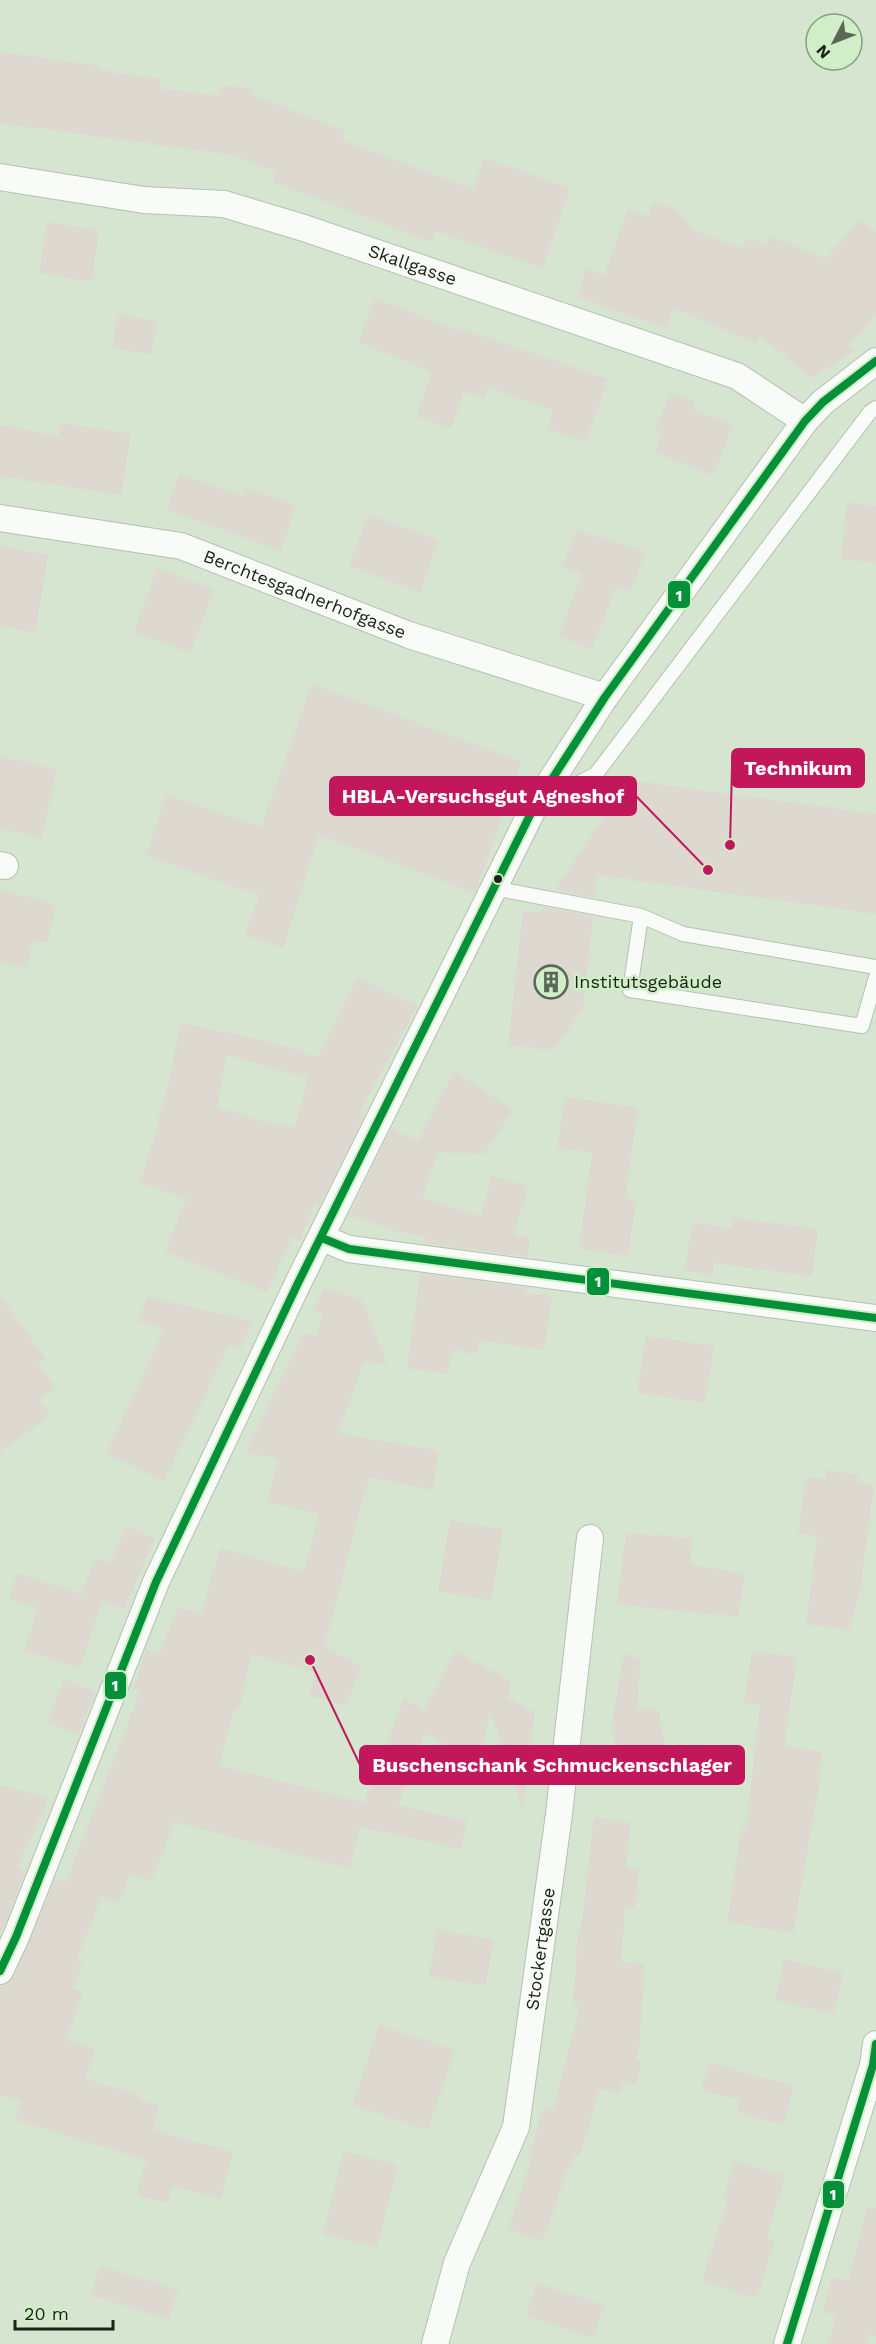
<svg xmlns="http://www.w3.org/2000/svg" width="876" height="2344" font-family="'Work Sans',sans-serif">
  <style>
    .building { fill: #ddd9d0; fill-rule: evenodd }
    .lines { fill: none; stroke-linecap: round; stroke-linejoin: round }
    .lane-casing { stroke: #b5c1b1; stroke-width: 16 }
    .street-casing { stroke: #b5c1b1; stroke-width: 28 }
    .lane { stroke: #f9fbf8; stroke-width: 14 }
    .street { stroke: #f9fbf8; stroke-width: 26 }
    .bus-1-casing { stroke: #d0eec7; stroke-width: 12 }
    .bus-1 { stroke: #039038; stroke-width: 8 }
    .bus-dot { fill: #192416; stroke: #d0eec7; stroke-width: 2 }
    .labels { text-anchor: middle; stroke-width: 5; stroke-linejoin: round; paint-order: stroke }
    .street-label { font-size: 18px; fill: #192416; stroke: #d0eec7 }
    .poi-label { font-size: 18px; fill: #192416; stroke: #d0eec7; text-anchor: start }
    .leader { fill: none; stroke: #c2185b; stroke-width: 2 }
    .callout-dot { fill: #c2185b; stroke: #d0eec7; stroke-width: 2 }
    .callout { fill: #c2185b; stroke: #c2185b; stroke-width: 2 }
    .callout-label { font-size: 20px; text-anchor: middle; font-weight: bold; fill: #fff }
    .line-badge { stroke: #d0eec7; stroke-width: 2 }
    .badge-label { font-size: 16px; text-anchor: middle; font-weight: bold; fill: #fff }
  </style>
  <rect width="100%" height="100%" fill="#d5e5d0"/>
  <!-- building -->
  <path class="building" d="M0 52 98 66V70L161 79 159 88 184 91 220 96 221 85 253 89 252 95 345 131 342 140 473 189 484 158 570 188 543 268 435 231 431 242 273 182 276 172 232 155 0 123Z
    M654 202 677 210 694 231 742 248 747 238 767 245 771 236 825 259 861 219 876 232V315L849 346 855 351 811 378 760 336 756 344 673 308 666 329 578 297 586 268 604 275 628 209 648 216Z
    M47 222 99 230 92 282 39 273Z
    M375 298 461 332 462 329 608 379 586 442 547 429 553 411 488 387 484 399 464 392 451 429 417 416 432 372 358 342Z
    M118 314 157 321 151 355 112 347Z
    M670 393 695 401 693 410 733 425 713 476 655 452 661 432 655 430Z
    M61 423 131 434 121 495 0 476V425L59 436Z
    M179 474 243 496 246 488 296 505 281 551 167 510Z
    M847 503 876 506V563L841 559Z
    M368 514 438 540 420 592 349 566Z
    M576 530 646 552 630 592 616 587 592 649 558 636 582 574 562 567Z
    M0 546 48 555 35 633 0 626Z
    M157 568 214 589 190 653 134 632Z
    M312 684 522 762 475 893 319 835 283 948 245 935 259 895 146 856 166 795 261 827Z
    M0 756 57 770 41 838 0 828Z
    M628 780 876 814V914L597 875 595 898 555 890Z
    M0 890 56 904 47 943 33 940 26 968 0 962Z
    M544 907 593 916 583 1008 554 1050 508 1045 523 910 540 912Z
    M357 978 418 1006 403 1034 397 1033 401 1036 360 1112 365 1115 320 1205 315 1203 300 1240 292 1237 267 1292 165 1252 186 1199 140 1183 160 1118H158L168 1085 181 1023 271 1042 318 1057ZM227 1055 308 1078 294 1128 276 1122 275 1125 217 1107Z
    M454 1071 514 1110 484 1154 438 1152 422 1198 481 1216 492 1176 528 1186 514 1235 530 1237 528 1257 424 1244 425 1237 399 1232 349 1215 391 1128 418 1142Z
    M565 1097 638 1108 625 1198 636 1200 628 1256 579 1249 592 1153 557 1148Z
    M733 1218 818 1229 812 1276 714 1263 712 1276 684 1270 693 1222 732 1229Z
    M420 1273 525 1287V1293L552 1296 544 1350 479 1340 477 1354 452 1350 448 1374 407 1368Z
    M324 1288 362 1299 388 1365 364 1362 338 1433 439 1451 432 1490 369 1477 324 1647 361 1666 346 1706 310 1696 315 1673 252 1654 239 1709 235 1708 219 1765 364 1803 404 1698 424 1711 455 1651 511 1681 508 1698 535 1712 523 1809 490 1710 479 1766 425 1733 398 1805 467 1821 461 1849 360 1827 349 1868 175 1822 151 1881 130 1873 119 1903 102 1896 76 1961 83 1963 73 1989 83 1992 67 2040 96 2049 85 2079 139 2095 138 2099 159 2106 153 2130 233 2152 221 2199 172 2186 168 2203 137 2195 146 2160 15 2120 21 2102 0 2095V1986L8 1984 14 1977 55 1879 66 1882 140 1692 133 1689 146 1649 159 1654 178 1607 201 1613 220 1548 304 1572 319 1514 267 1502 278 1459 246 1452 303 1333 316 1336 323 1314 313 1310Z
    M0 1296 46 1359 38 1364 55 1387 39 1400 50 1415 0 1452Z
    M147 1297 253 1321 241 1348 229 1345 164 1481 106 1454 164 1330 158 1329V1326L138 1321Z
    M646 1336 714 1346 705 1403 637 1393Z
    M827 1471 859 1475 857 1482 874 1485 862 1575H864L850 1630 806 1624 817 1536 798 1533 806 1477 826 1479Z
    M450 1520 503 1530 491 1600 438 1592Z
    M126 1526 155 1538 124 1610 102 1601 80 1668 24 1651 38 1608 9 1599 17 1573 97 1599 81 1592 96 1558 110 1563Z
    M626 1533 693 1538 690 1564 745 1574 738 1617 617 1604Z
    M752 1651 797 1657 784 1747 822 1751 819 1785 793 1933 727 1922 741 1829H746L760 1705 744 1703Z
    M624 1655 640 1657 638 1708 660 1710V1721L671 1765 627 1780 611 1728Z
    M64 1679 96 1692 78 1735 47 1722Z
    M0 1785 49 1798 17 1868 26 1870 0 1936Z
    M594 1817 631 1822 626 1868 639 1869 635 1908 625 1906 621 1962 645 1964 639 2048 635 2059 642 2062 635 2085 623 2082 620 2095 600 2089 579 2157 575 2155 569 2172 567 2171 543 2241 508 2229 531 2160 528 2159 544 2107 553 2109 580 2006H573L578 1930H581Z
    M437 1930 493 1940 486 1986 429 1976Z
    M784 1959 843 1973 834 2014 775 2000Z
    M379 2025 455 2050 428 2130 353 2105Z
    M709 2063 794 2086 784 2125 737 2112 740 2100 701 2090Z
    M344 2151 398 2166 377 2248 323 2234Z
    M734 2161 785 2175 767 2238 775 2240 757 2298 702 2281 728 2198 724 2197Z
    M867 2206 876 2208V2336L869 2334 866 2344H828L836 2315 823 2312 832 2277 848 2281Z
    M100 2266 178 2290 169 2320 91 2295Z
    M537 2283 604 2305 594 2338 526 2316Z"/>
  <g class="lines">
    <!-- lane casing -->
    <g class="lane-casing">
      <path id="lane" d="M541 803 596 774 870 412 876 408
        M493 888 641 916 683 934 876 967
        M641 916 630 990 862 1026 876 977"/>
    </g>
    <!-- street casing -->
    <g class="street-casing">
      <g id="street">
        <path id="s1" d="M0 177 144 200 224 204 304 228 737 376 805 421"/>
        <path id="s2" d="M0 518 181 546 409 635 605 697"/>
        <path d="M0 865 5 866"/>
        <path d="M322 1238 349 1249 876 1318"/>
        <path d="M0 1971 16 1937 156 1582 298 1283 534 807 605 697 805 421 823 402 876 361"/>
        <path id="s3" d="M435 2344 457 2263 516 2127 559 1814 590 1538"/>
        <path d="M787 2344 873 2065 876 2044"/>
      </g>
    </g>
    <!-- lane -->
    <use href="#lane" class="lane"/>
    <!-- street -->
    <use href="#street" class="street"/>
    <!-- bus-1 casing -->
    <g class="bus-1-casing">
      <path id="bus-1" d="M322 1238 349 1249 876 1318
        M0 1971 16 1937 156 1582 298 1283 534 807 605 697 805 421 823 402 876 361
        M787 2344 873 2065 876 2044"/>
    </g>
    <!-- bus-1 -->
    <use href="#bus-1" class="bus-1"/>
  </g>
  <!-- icons -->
  <defs>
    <g id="building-ring" transform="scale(1.725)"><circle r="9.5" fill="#d0eec7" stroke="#5b6857" stroke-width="1.5"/><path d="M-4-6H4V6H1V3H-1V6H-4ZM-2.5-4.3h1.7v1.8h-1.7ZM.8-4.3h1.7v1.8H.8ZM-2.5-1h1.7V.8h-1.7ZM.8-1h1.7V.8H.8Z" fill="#5b6857"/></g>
  </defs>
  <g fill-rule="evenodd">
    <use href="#building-ring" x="551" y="982"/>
  </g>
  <!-- markers -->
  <circle class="bus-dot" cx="498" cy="879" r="5"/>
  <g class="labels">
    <!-- street labels -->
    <g class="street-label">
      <text dy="6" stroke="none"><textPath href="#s1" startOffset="424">Skallgasse</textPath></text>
      <text dy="6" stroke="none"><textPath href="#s2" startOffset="316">Berchtesgadnerhofgasse</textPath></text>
      <text dy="6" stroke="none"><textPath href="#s3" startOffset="412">Stockertgasse</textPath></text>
    </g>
    <!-- poi labels -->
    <g class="poi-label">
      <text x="574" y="988">Institutsgebäude</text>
    </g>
  </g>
  <!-- callouts -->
  <path class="leader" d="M730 845L732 768M708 870L636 796M310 1660L360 1765"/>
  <g class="callout-dot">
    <circle cx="730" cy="845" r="6"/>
    <circle cx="708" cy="870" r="6"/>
    <circle cx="310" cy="1660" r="6"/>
  </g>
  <g class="callout">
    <rect x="732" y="749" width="132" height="38" rx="6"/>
    <rect x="330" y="777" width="306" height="38" rx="6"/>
    <rect x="360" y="1746" width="384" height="38" rx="6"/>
  </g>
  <g class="callout-label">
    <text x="798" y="775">Technikum</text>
    <text x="483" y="803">HBLA-Versuchsgut Agneshof</text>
    <text x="552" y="1772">Buschenschank Schmuckenschlager</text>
  </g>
  <g class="line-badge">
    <rect x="667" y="580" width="24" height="29" rx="6" fill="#039038"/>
    <rect x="586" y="1267" width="24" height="29" rx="6" fill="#039038"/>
    <rect x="104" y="1671" width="23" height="29" rx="6" fill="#039038"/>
    <rect x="822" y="2180" width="23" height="29" rx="6" fill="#039038"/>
  </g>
  <g class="badge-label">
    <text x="679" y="601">1</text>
    <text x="598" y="1287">1</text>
    <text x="115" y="1691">1</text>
    <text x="833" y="2200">1</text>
  </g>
  <!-- north arrow -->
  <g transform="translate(834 42) rotate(228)"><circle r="28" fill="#d0eec7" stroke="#879d80" stroke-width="1.5"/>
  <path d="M0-4.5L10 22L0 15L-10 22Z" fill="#5b6857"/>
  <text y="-9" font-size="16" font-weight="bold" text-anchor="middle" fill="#192416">N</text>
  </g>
  <!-- scale -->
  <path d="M15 2320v9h98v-9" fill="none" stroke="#192416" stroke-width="3"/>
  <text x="24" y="2320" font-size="18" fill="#192416" stroke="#d0eec7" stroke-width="4.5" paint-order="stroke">20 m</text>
</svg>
